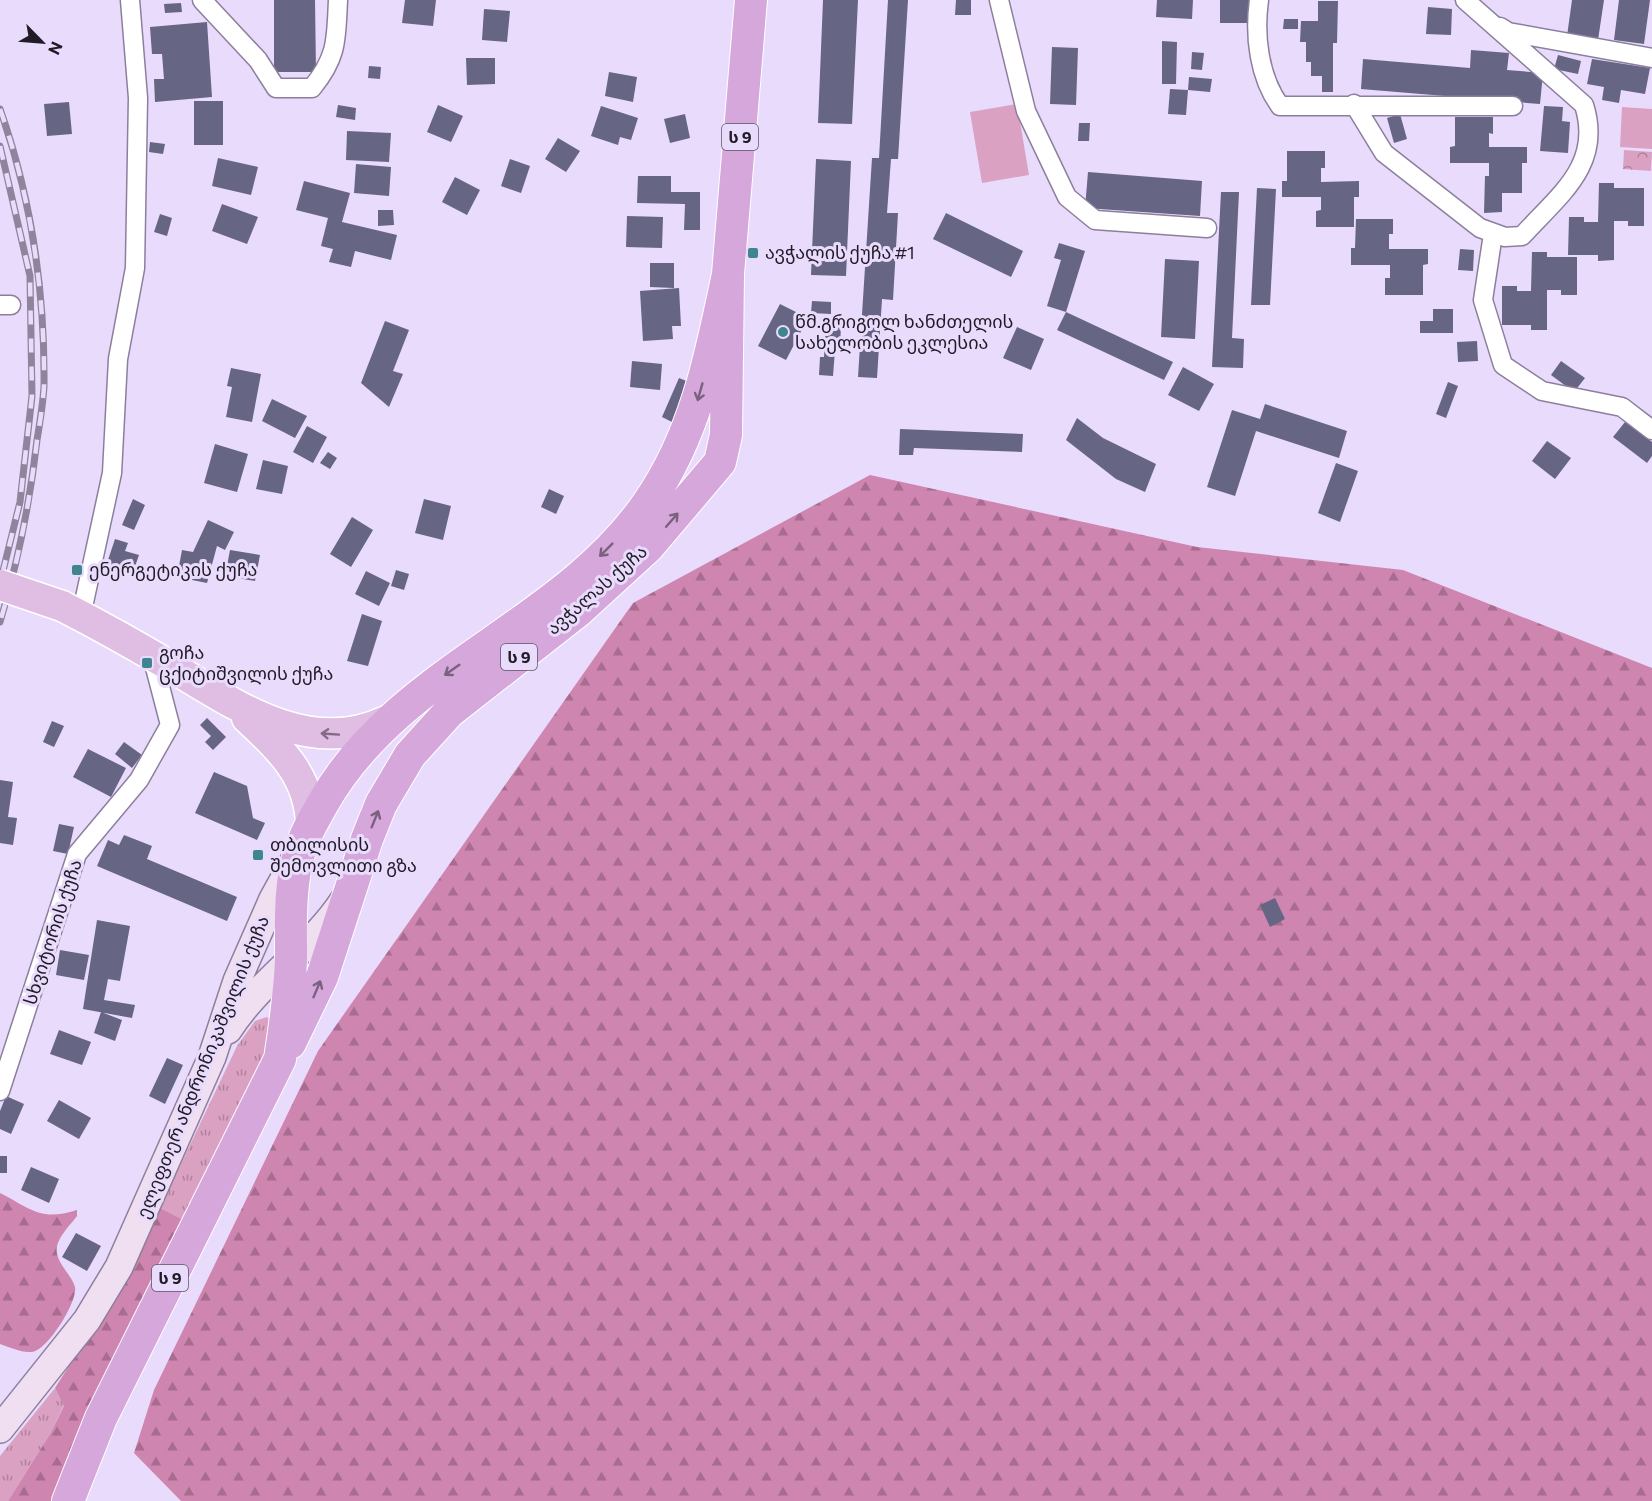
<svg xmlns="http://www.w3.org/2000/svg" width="1652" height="1501" font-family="Commissioner,'Noto Sans Georgian',sans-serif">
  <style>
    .grass { fill: url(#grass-tufts) }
    .forest { fill: url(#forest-firs) }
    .park { fill: url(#park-crowns) }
    .garden { fill: #daa1c2 }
    .building { fill: #666583 }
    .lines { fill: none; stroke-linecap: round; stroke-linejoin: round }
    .minor-casing { stroke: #8c7f9d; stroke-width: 21 }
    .secondary-casing { stroke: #8c7f9d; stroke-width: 30 }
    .primary-casing { stroke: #fff; stroke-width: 33 }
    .trunk-casing { stroke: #fff; stroke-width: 34 }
    .minor { stroke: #fff; stroke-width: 18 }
    .secondary { stroke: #f0def1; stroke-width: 27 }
    .primary { stroke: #e0bde3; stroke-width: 30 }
    .trunk { stroke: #d6a7da; stroke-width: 32 }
    .rail-casing { stroke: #8e849b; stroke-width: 7 }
    .rail { stroke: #e9dbfc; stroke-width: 4.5; stroke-dasharray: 14; stroke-linecap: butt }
    .primary-bridge-casing { stroke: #fff; stroke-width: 33; stroke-linecap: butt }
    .primary-bridge { stroke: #e0bde3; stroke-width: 30 }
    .oneway { stroke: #7b6180 }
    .oneway2 { stroke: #806c84 }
    .poi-dot { fill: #3f8590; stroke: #e9dbfc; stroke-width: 2 }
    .labels { text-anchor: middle; stroke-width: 6; stroke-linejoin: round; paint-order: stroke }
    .shield { fill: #e9dbfc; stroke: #5c5566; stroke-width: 1.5 }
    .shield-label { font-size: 16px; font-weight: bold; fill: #201b26 }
    .poi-label { font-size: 18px; fill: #201b26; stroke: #e9dbfc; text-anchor: start }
    .street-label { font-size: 18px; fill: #201b26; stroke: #e9dbfc }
  </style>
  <defs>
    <pattern id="grass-tufts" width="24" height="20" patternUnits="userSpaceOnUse" patternTransform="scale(1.5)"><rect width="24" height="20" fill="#daa1c2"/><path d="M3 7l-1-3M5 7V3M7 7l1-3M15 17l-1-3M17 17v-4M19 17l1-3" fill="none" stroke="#b0829d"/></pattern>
    <pattern id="forest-firs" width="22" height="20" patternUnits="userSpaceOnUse" patternTransform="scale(1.5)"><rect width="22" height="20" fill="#ce85b0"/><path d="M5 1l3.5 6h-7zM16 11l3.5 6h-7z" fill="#a76c8f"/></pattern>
    <pattern id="park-crowns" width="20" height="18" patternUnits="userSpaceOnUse" patternTransform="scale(1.5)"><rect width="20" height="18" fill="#daa1c2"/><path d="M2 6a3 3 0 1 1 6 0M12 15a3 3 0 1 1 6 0" fill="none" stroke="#b0829d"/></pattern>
  </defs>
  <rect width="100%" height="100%" fill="#e9dbfc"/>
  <!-- grass -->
  <path class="grass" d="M267 1017 273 1022 264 1064 188 1222 160 1208 237 1046 255 1021Z
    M55 1388 64 1405 50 1434 8 1501H0V1456Z"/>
  <!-- forest -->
  <path class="forest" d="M870 475 1197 547 1403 570 1652 668V1501H181L134 1453 154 1390 318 1051 633 603Z
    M0 1193C30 1208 40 1222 77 1210V1216C71 1224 59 1236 57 1246 54 1262 71 1273 75 1287 78 1301 47 1352 31 1352 22 1353 9 1347 0 1344Z
    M160 1208 188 1222 63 1501H8L50 1434 64 1406 55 1388 113 1297Z"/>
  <!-- park -->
  <path class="park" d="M1624 150 1652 152 1651 171 1623 169Z"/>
  <!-- garden -->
  <path class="garden" d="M1017 104 1029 175 982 183 970 112Z
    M1622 107 1652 109V149L1620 147Z"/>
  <!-- building -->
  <path class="building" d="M274 0H315L316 72H274Z
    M405 0H436L433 26 402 23Z
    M823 0H858L852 124 818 123Z
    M888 0H908L898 159H891L887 213H898L893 300 882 299 877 378 858 377 872 158H879Z
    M956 0H971V15H955Z
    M1157 0H1193L1192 19 1156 17Z
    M1220 0H1250L1249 23H1220Z
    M1572 0H1604L1598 40 1567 36Z
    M1619 0H1650L1644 44 1614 40Z
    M1318 1H1338L1337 43H1333V92H1322V76H1311V62H1306V42H1300L1301 21H1318Z
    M181 3 182 12 165 13 164 4Z
    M1428 7 1452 9 1451 35 1426 34Z
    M484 9 510 11 507 42 482 40Z
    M1284 19H1298V29H1283Z
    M207 22 212 97 155 102 154 79H164L162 54H152L150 27Z
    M1162 41 1177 42 1176 84H1162Z
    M1052 47 1078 48 1076 105 1050 104Z
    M1471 50 1509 53 1507 70 1543 73 1540 104 1361 89 1363 59 1470 68Z
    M1192 52 1204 53 1202 70 1191 69Z
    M1558 55 1581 61 1578 74 1554 69Z
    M466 58H495V84L467 85Z
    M1592 59 1650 68 1645 94 1621 90 1619 103 1602 100 1604 87 1587 84Z
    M369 66 381 67 380 79 368 78Z
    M609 72 637 77 633 102 605 96Z
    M1189 77 1212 79 1210 92 1188 90Z
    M1170 89 1188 90 1186 115 1168 114Z
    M194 101H223V145H194Z
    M69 102 72 134 47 136 44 104Z
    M338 105 356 108 355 120 336 117Z
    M438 105 463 116 451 142 427 132Z
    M601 106 638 118 631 140 620 137 618 145 591 136Z
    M1544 106 1563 107 1562 121 1570 122 1568 153 1540 151Z
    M685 114 690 138 670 143 664 119Z
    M1400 114 1407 139 1394 143 1387 118Z
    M1455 117H1493V134L1489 133V147H1527V163H1522V193H1502V212L1484 213 1485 176H1489V163H1450V147L1455 146Z
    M1079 123H1090L1089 141H1078Z
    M347 131 391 133 389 162 346 160Z
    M558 138 580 151 566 172 545 159Z
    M150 142 165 144 163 154 149 152Z
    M1287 151H1325V168H1321V182L1359 181V197H1354V227H1316V211L1321 210V197H1282V181H1287Z
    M218 158 258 167 251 195 212 186Z
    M510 159 530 166 521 193 501 186Z
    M816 159 851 161 846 276 811 275Z
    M356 164 391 167 389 196 354 193Z
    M1088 172 1202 181 1200 216 1085 208Z
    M638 176H671V192H700V230H684L685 204 637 203Z
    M455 177 480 190 467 215 442 202Z
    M304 181 350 193 342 222 397 235 391 260 355 251 351 267 329 262 333 249 321 246 328 218 296 210Z
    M1599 183H1614V188H1644V226H1628V221H1614V260L1598 261V255H1568L1569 217H1584V222H1598Z
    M1257 188 1276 189 1270 305H1251Z
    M1221 192H1239L1232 338 1244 339 1243 368 1212 367Z
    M222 204 258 217 247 244 212 231Z
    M378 210H393L394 225 378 226Z
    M946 213 1023 251 1011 277 933 239Z
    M160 214 172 218 167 236 154 232Z
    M627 216 663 217 662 248 626 247Z
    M1356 219H1393V234H1389V249H1428V264L1423 265V295H1385V278H1390V265H1351V248H1355Z
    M1059 243 1085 251 1066 312 1047 306 1061 260 1054 258Z
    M1460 249 1474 250 1473 271 1458 270Z
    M1532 252H1547V257H1577V295H1561V290H1547V330H1531V325H1502V286H1517V291H1531Z
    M1165 259 1199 261 1195 339 1161 337Z
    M650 263H674V288L650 287Z
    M679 288 681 326H672L673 339 643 341 640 291Z
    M812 301 831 302V314L811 313Z
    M780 304 808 318 786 360 758 346Z
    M1433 309H1453V333H1420V321H1433Z
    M1066 312 1173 362 1164 380 1057 330Z
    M385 321 409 330 393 371 403 374 389 407 361 383Z
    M826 322 841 323 840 350H835L833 376 819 375 820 357H824Z
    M1017 327 1044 339 1031 370 1003 358Z
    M1477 341 1478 361 1458 362 1457 342Z
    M632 361 662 364 660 390 630 387Z
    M1561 361 1585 378 1574 392 1551 375Z
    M1183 367 1214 384 1199 411 1168 395Z
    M231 368 261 374 252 422 226 417 232 387 227 386Z
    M679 378 694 384 676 424 662 417Z
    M1448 382 1458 386 1446 418 1436 414Z
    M272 399 307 416 295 438 262 421Z
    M1265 404 1347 431 1339 458 1256 431 1235 496 1207 487 1232 410 1260 419Z
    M1077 418 1103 438 1156 464 1145 492 1116 479 1066 440Z
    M1625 422 1652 442V456L1647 463 1613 437Z
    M307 426 327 437 313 463 293 452Z
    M900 429 1023 434 1022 452 914 448 913 455H899Z
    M1547 441 1571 458 1555 479 1532 461Z
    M215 444 248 454 237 492 204 483Z
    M328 452 337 458 330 469 320 463Z
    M263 460 288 466 282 494 256 489Z
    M1336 463 1358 471 1340 522 1318 513Z
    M549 489 564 496 556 514 541 507Z
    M133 499 145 505 134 530 122 525Z
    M424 499 451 506 443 540 415 533Z
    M352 517 373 530 351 567 330 554Z
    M208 520 234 532 225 550 217 546 207 583 177 577 182 550 193 552Z
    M115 539 128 543 125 551 139 555 132 575 106 566Z
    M230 550 260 555 255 581 225 576Z
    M396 570 409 574 404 590 391 586Z
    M366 571 390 583 379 606 355 594Z
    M362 614 382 621 368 666 347 661Z
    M207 718 226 737 213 750 205 742 211 736 200 725Z
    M52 721 64 726 54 747 43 742Z
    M124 742 142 755 132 768 115 754Z
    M88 749 126 768 111 797 73 777Z
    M214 772 247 786 253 818 265 823 257 840 195 813Z
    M0 780 13 782 8 817 17 818 13 845 0 843Z
    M59 824 74 827 68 854 53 851Z
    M124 835 152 846 147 859 237 897 227 921 97 866 108 840 119 845Z
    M1275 898 1285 919 1270 927 1260 905Z
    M97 920 130 926 120 981 108 979 104 1000 135 1005 132 1018 83 1009Z
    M60 950 89 955 84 980 56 975Z
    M101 1012 122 1020 115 1041 94 1033Z
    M59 1030 91 1042 82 1065 50 1054Z
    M167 1058 183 1065 165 1104 149 1096Z
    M6 1096 24 1104 11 1134 0 1129V1111Z
    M59 1100 91 1118 79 1139 47 1121Z
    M0 1156H7V1173H0Z
    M31 1167 59 1179 49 1203 21 1190Z
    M76 1233 101 1246 87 1271 62 1257Z"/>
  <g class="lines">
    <!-- minor casing -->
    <g class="minor-casing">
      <path id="minor" d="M202 0 258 60 276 88H312C338 56 336 39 338 0
        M999 0 1026 111 1067 197 1095 220 1207 228
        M1259 0C1254 36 1259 77 1280 106H1513
        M1500 27 1508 32 1652 58
        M1354 104 1384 153 1480 228 1505 237 1522 236C1559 195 1603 165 1584 105L1465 0
        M1493 234 1483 300 1503 365 1542 391 1622 407 1652 430
        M0 305H11
        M81 616 112 473 118 359 135 268 138 98 130 0
        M0 1091 77 854 139 780 170 725 152 656"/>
    </g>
    <!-- secondary casing -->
    <g class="secondary-casing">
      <path id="secondary" d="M228 1030C260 980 312 949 344 900
        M0 1429 87 1320 119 1267 212 1057 237 981 273 899 294 861"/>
    </g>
    <!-- primary casing -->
    <g class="primary-casing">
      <path id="primary" d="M62 606C99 625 135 645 170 666 235 705 309 758 386 721
        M247 718C281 749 310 777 311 825"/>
    </g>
    <!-- trunk casing -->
    <g class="trunk-casing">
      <path id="trunk" d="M290 1043 322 977 367 839 381 804 410 755 449 712 578 611 648 547 720 462 726 435 728 274 751 0
        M68 1501 101 1418 280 1059C285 1026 290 993 291 959 291 923 289 885 300 850 305 833 315 818 323 803 399 669 563 627 648 503 696 434 711 355 728 274"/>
    </g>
    <!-- minor -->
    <use href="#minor" class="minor"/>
    <!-- secondary -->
    <use href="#secondary" class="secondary"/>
    <!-- primary -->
    <use href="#primary" class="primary"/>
    <!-- trunk -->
    <use href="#trunk" class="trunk"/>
    <!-- rail casing -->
    <g class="rail-casing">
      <path id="rail" d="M0 109C31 197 45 293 44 386 43 404 40 422 37 440 30 502 18 562 0 622
        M0 146 30 276 32 396 20 502 0 583"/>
    </g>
    <!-- rail -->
    <use href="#rail" class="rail"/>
    <!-- primary-bridge casing -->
    <g class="primary-bridge-casing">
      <path id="primary-bridge" d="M0 585 62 606"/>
    </g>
    <!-- primary-bridge -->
    <use href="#primary-bridge" class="primary-bridge"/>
  </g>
  <!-- one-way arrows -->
  <defs><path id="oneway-shaft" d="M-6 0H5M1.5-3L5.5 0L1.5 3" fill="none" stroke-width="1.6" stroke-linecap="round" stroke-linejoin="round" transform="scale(1.5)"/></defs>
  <g class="oneway">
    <use href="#oneway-shaft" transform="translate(700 392) rotate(106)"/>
    <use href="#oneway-shaft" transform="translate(672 520) rotate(-49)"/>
    <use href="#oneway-shaft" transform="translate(606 550) rotate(135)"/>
    <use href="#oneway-shaft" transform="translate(452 670) rotate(145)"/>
    <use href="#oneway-shaft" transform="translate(375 819) rotate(-68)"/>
    <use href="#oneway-shaft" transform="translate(317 989) rotate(-67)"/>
  </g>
  <use class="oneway2" href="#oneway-shaft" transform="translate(330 734) rotate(-176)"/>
  <!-- markers -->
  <g class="poi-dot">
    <rect x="747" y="247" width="12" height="12" rx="3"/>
    <circle cx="783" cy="332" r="6"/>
    <rect x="71" y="564" width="12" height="12" rx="3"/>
    <rect x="141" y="657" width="12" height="12" rx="3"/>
    <rect x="252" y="849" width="12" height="12" rx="3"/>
  </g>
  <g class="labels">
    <!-- shield labels -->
    <g class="shield">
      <rect x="722" y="124" width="36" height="26" rx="4.5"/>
      <rect x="501" y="644" width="36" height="26" rx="4.5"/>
      <rect x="152" y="1265" width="36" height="26" rx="4.5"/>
    </g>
    <g class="shield-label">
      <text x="740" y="143">ს 9</text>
      <text x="519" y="663">ს 9</text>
      <text x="170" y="1284">ს 9</text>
    </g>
    <!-- poi labels -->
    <g class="poi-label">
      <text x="765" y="259">ავჭალის ქუჩა #1</text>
      <text x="795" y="328">წმ.გრიგოლ ხანძთელის<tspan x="795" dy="21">სახელობის ეკლესია</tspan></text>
      <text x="89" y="576">ენერგეტიკის ქუჩა</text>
      <text x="159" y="659">გოჩა<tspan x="159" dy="21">ცქიტიშვილის ქუჩა</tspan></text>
      <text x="270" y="851">თბილისის<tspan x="270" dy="21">შემოვლითი გზა</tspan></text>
    </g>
    <!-- street labels -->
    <g class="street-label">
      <text transform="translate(597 590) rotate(-41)" y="6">ავჭალას ქუჩა</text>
      <text transform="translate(53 932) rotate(-72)" y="6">სხვიტორის ქუჩა</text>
      <text transform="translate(203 1067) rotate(-68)" y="6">ელეფთერ ანდრონიკაშვილის ქუჩა</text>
    </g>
  </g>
  <!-- north arrow -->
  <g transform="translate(42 42) rotate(115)" stroke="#e9dbfc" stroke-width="4.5" paint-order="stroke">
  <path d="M0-4.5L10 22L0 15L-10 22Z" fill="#201b26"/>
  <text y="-9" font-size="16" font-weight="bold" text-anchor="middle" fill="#201b26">N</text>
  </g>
</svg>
